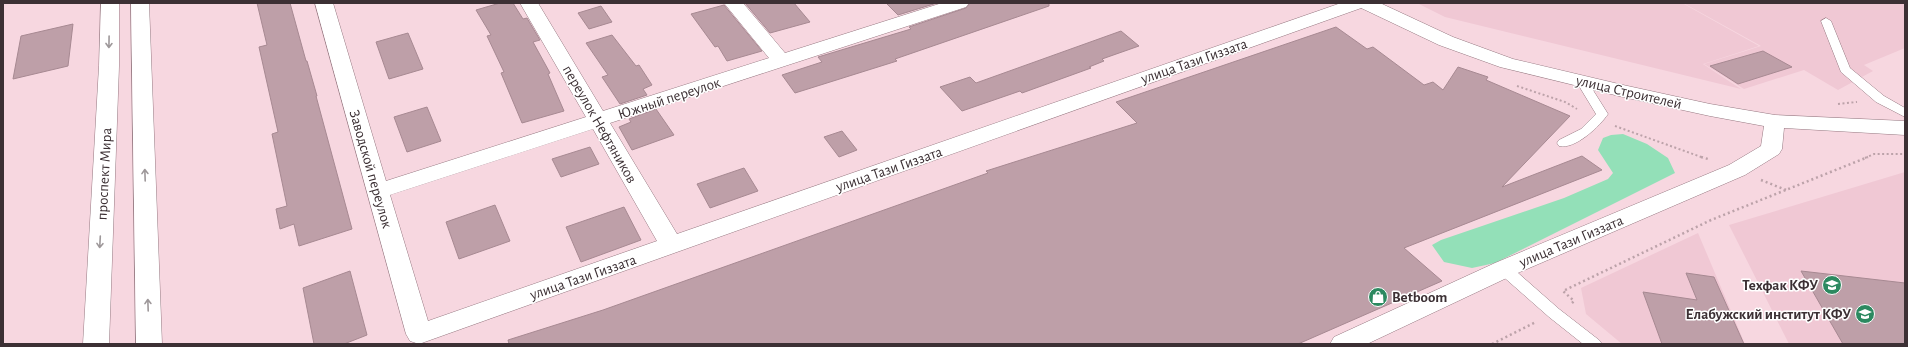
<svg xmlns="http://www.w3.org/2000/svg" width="1908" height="347" font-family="'Alegreya Sans',sans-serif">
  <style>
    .built { fill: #f0c8d4 }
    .green { fill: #93e0b8 }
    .building { fill: #be9fa8; stroke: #a78992 }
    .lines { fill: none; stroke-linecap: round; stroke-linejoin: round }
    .service-casing { stroke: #967982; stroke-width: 1 }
    .minor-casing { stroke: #967982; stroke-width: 1 }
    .tertiary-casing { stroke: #967982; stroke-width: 1 }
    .secondary-casing { stroke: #967982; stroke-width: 1 }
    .path-far1 { stroke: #bca2a9; stroke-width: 2; stroke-dasharray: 2 2.5; stroke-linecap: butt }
    .path { stroke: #bca2a9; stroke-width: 2.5; stroke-dasharray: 2 3; stroke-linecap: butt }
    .service { fill: #fff; fill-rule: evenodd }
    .minor { fill: #fff; fill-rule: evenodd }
    .tertiary { fill: #fff; fill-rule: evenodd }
    .secondary { fill: #fff; fill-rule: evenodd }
    .oneway { stroke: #9e989a }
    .labels { text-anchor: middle; stroke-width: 3; stroke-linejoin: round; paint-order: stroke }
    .street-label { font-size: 15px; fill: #3c3034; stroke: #fff }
    .poi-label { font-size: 15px; font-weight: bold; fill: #3c3034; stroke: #fff; text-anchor: end }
  </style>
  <rect width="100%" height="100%" fill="#f7d7e0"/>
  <!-- built -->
  <path class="built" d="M1417 3H1685L1684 4 1759 46 1703 64 1741 89 1445 17Z
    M1686 3H1905V48L1864 65 1873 71 1838 90 1804 70 1744 89 1704 64 1761 46 1685 4Z
    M1905 172V344H1789L1729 225Z
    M1698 233 1745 344H1622L1586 314 1581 288Z"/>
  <!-- green -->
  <path class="green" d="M1623 134 1647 144 1668 158 1675 173 1495 263 1472 268 1444 262 1432 245 1441 240 1564 198 1608 179 1613 173 1598 150 1603 138 1611 135Z"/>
  <!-- building -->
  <path class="building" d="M257 3H290L306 61H307L317 96H316L352 229 299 246 294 224 280 229 276 209 287 206 272 134 278 132 259 47 267 45Z
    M500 3H513L523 19 527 18 540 40 533 42 550 73 548 74 564 111 522 123 501 73 504 72 487 36 491 35 476 10Z
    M745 3H794L810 22 770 33Z
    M886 3H937L898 15Z
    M970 3H1049V6L895 59 897 61 795 93 782 75 822 62 818 57 911 29 909 27 966 8Z
    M724 5 762 51 727 61 718 46 715 47 691 14Z
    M601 6 612 22 589 29 578 13Z
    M73 24 68 66 13 79 21 36Z
    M1336 27 1367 49 1373 47 1424 85 1433 82 1443 90 1458 67 1488 77 1486 80 1570 116 1502 187 1582 156 1602 170 1404 248 1442 281 1298 344H509L508 340 603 310 988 173 986 171 1137 123 1116 102Z
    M1121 31 1139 46 1102 59 1104 61 1089 67 1091 68 1022 93 1020 91 962 111 940 87 970 77 976 83Z
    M408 33 423 69 389 79 376 42Z
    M612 35 636 66 639 65 652 85 643 89 647 95 620 104 602 77 608 75 586 43Z
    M1763 51 1792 67 1738 84 1710 66Z
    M427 107 441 141 407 152 394 117Z
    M656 109 674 135 632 150 619 127 631 122 629 119Z
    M842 131 857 150 839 157 824 137Z
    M590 147 599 164 561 177 552 159Z
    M744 168 758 191 710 208 697 184Z
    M495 205 510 241 459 259 446 222Z
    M624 207 641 240 581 262 566 227Z
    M350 271 367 335 344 344H314L303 288Z
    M1801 271 1905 283V344H1843Z
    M1686 273 1714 277 1744 344H1662L1643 292 1697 300Z"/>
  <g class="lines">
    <!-- service casing -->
    <g class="service-casing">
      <path id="service" d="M1826 18 1831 21 1850 68 1884 96 1905 108V117L1876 102 1841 72 1821 21Z
        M1582 77 1586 79 1608 114C1600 126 1575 150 1559 146L1557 143 1559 140 1581 129 1596 114 1576 81Z
        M1504 264 1509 265 1559 309 1599 340 1602 344H1583L1549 317 1499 273 1497 269 1499 265Z"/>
    </g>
    <!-- minor casing -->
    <g class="minor-casing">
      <path id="minor" d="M315 3H333L386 181 586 117 520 3H538L603 111 769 58 724 3H743L785 53 942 3H969L966 7 610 123 677 234 1341 3H1367L1364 7 419 344 410 341 406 334ZM593 129 657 241 428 321 390 195Z"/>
    </g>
    <!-- tertiary casing -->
    <g class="tertiary-casing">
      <path id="tertiary" d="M1356 3H1380L1453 37 1513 59 1623 85 1710 104 1775 115 1905 121V135L1784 128 1782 149 1779 154 1745 175 1513 275 1367 344H1330L1334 337 1495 263 1729 165 1761 146 1764 126 1710 116 1623 97 1500 67 1439 45 1359 7Z"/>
    </g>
    <!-- secondary casing -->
    <g class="secondary-casing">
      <path id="secondary" d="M101 3H119V66L109 344H83L99 66Z
        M131 3H149L162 344H136Z"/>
    </g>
    <!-- path-far1 -->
    <path class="path-far1" d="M1517 86 1565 102 1577 109
      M1838 104 1857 102
      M1615 126 1704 158
      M1865 158 1874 154H1905"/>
    <!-- path -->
    <path class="path" d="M1701 157 1708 159
      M1761 180 1786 190
      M1572 303 1574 301 1563 291 1711 220 1868 157
      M1492 344 1536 322"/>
    <!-- service -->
    <use href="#service" class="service"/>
    <!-- minor -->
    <use href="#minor" class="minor"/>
    <!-- tertiary -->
    <use href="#tertiary" class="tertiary"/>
    <!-- secondary -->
    <use href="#secondary" class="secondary"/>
  </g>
  <!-- one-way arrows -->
  <defs><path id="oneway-shaft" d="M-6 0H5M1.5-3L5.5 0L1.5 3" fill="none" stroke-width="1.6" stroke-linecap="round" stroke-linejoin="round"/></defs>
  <g class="oneway">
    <use href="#oneway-shaft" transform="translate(109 42) rotate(91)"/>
    <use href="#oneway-shaft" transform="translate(145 175) rotate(-92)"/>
    <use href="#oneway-shaft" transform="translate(100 242) rotate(93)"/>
    <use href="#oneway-shaft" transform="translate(148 305) rotate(-92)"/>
  </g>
  <!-- icons -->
  <defs>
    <g id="university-disc" transform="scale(1)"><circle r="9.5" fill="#2c8960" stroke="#fff"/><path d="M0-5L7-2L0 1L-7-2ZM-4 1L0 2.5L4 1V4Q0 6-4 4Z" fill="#fff"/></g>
    <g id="shop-disc" transform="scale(1)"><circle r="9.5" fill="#2c8960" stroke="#fff"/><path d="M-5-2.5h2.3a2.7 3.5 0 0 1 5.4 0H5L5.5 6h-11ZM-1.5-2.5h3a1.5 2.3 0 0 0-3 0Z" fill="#fff"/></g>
  </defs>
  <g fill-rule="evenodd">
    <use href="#university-disc" x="1832" y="285"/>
    <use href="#shop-disc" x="1378" y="297"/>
    <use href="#university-disc" x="1865" y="314"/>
  </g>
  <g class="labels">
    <!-- street labels -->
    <g class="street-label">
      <text transform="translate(1194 61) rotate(-19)" y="5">улица Тази Гиззата</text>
      <text transform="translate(1629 92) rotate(13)" y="5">улица Строителей</text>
      <text transform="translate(669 98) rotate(-18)" y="5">Южный переулок</text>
      <text transform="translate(600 124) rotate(60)" y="5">переулок Нефтяников</text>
      <text transform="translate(371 169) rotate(74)" y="5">Заводской переулок</text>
      <text transform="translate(889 169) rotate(-19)" y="5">улица Тази Гиззата</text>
      <text transform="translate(104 174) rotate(-87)" y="5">проспект Мира</text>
      <text transform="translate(1571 241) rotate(-23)" y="5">улица Тази Гиззата</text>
      <text transform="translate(583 277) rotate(-19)" y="5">улица Тази Гиззата</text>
    </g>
    <!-- poi labels -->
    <g class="poi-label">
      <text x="1818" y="290">Техфак КФУ</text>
      <text x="1392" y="302" text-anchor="start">Betboom</text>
      <text x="1851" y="319">Елабужский институт КФУ</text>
    </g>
  </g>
  <!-- border -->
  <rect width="1908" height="347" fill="none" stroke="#3c3034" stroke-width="8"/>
</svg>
